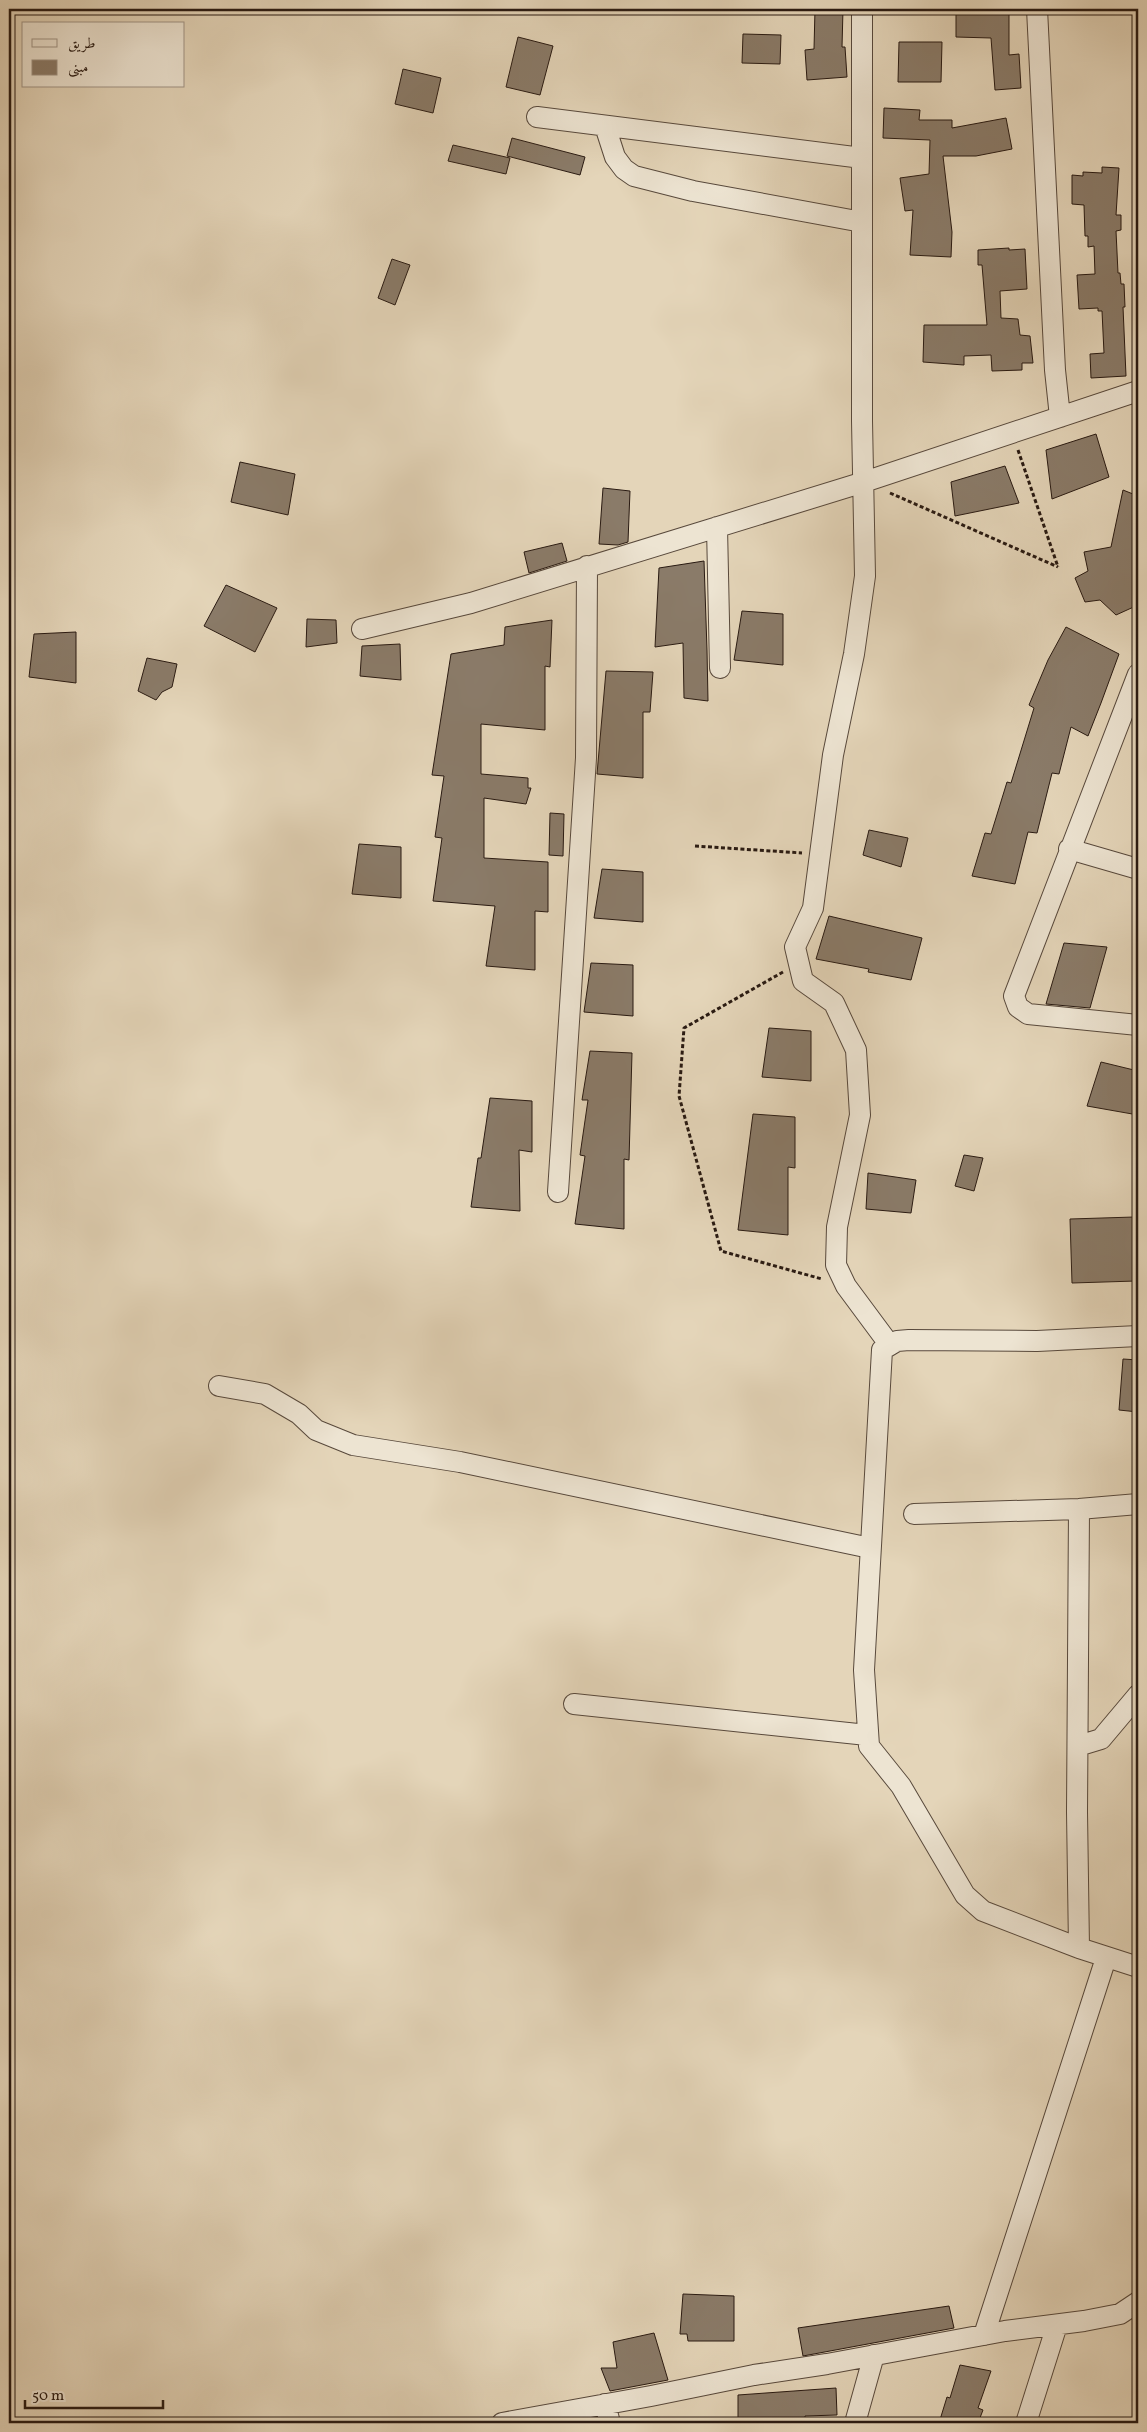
<svg xmlns="http://www.w3.org/2000/svg" width="1147" height="2432" font-family="Vollkorn,Amiri,serif">
  <style>
    .building { fill: #8a7b69; stroke: #291a12 }
    .lines { fill: none; stroke-linecap: round; stroke-linejoin: round }
    .street-casing { stroke: #58493c; stroke-width: 22 }
    .path { stroke: #291a12; stroke-width: 3; stroke-dasharray: 4 2.5; stroke-linecap: butt }
    .street { stroke: #ede4d2; stroke-width: 20 }
  </style>
  <rect width="100%" height="100%" fill="#e4d5b9"/>
  <filter id="stains"><feTurbulence type="fractalNoise" baseFrequency=".004" numOctaves="4"/><feColorMatrix values="0 0 0 0 .2 0 0 0 0 .09 0 0 0 0 .02 0 0 0 .5 -.17"/></filter>
  <radialGradient id="worn" r=".72"><stop offset=".6" stop-color="#630" stop-opacity="0"/><stop offset="1" stop-color="#630" stop-opacity=".3"/></radialGradient>
  <!-- building -->
  <path class="building" d="M815 9H843L842 47H845L847 77 807 80 805 50 814 49Z
    M956 9H1009V55L1019 54 1021 88 995 90 991 38 956 37Z
    M743 34 781 35 780 64 742 63Z
    M518 37 553 46 540 95 506 87Z
    M899 42H942L941 82H898Z
    M403 69 441 78 433 113 395 104Z
    M884 108 920 110 919 120H952V128L1006 118 1012 149 976 156H943L952 232 951 257 910 255 913 210 905 211 900 178 929 174 930 140 883 138Z
    M512 138 585 157 580 175 507 156Z
    M453 145 510 158 506 174 448 161Z
    M1102 167 1119 168 1116 215H1121V230L1116 231 1118 273H1120L1121 284H1124L1125 307H1123L1126 376 1091 378 1090 354 1104 353 1102 311H1098V308L1079 309 1077 275 1095 274 1094 246 1088 247V236H1085L1084 205 1072 204V175L1083 176V172L1102 173Z
    M1009 248V250L1025 249 1027 289 1000 291 1001 318 1018 319 1020 335 1030 336 1033 363H1022V370L992 371 991 355 964 356V365L923 362 924 325H987L982 265H978V250Z
    M392 259 410 265 395 305 378 298Z
    M1096 434 1109 477 1052 499 1046 450Z
    M240 462 295 474 288 515 231 502Z
    M1005 466 1019 503 955 516 951 482Z
    M603 488 630 491 628 542 618 545 599 544Z
    M1123 490 1138 496V605L1116 615 1100 600 1085 602 1075 578 1088 571 1084 552 1111 547Z
    M562 543 567 561 529 573 524 552Z
    M704 561 707 650 708 701 684 698 683 643 655 647 659 568Z
    M226 585 277 608 255 652 204 626Z
    M742 611 783 614V665L734 660Z
    M307 619 336 620 337 643 306 647Z
    M552 620 550 667 545 666V730L481 724V774L528 778V788H531L526 804 484 798V858L548 862V912L535 911V970L486 966 495 906 433 901 442 838 435 837 444 776 432 775 451 654 504 645 505 627Z
    M1066 627 1119 654 1101 703 1088 736 1071 727 1059 774 1052 773 1037 833 1028 832 1015 884 972 876 985 833 991 834 1007 782 1011 783 1034 708 1029 705 1048 660Z
    M76 632V683L29 677 34 634Z
    M400 644 401 680 360 676 362 646Z
    M147 658 177 664 172 687 162 692 156 700 138 691Z
    M606 671 653 672 650 712H643V778L597 774Z
    M550 813 564 814 563 856 549 855Z
    M869 830 908 838 901 867 863 855Z
    M359 844 401 847V898L352 894Z
    M602 869 643 872V922L594 918Z
    M829 916 922 938 911 980 868 972 869 969 816 959Z
    M1064 943 1107 947 1090 1008 1046 1004Z
    M591 963 633 965V1016L584 1012Z
    M769 1028 811 1031V1081L762 1077Z
    M590 1051 632 1053 629 1160 624 1159V1229L575 1224 585 1156 580 1155 588 1100H582Z
    M1101 1062 1138 1071V1115L1087 1106Z
    M490 1098 532 1101V1152L519 1150 520 1211 471 1207 478 1158H481Z
    M753 1114 795 1117V1168L788 1167V1235L738 1230Z
    M964 1155 983 1158 974 1191 955 1186Z
    M868 1173 916 1180 911 1213 866 1209Z
    M1134 1217 1136 1281 1072 1283 1070 1219Z
    M1123 1359 1138 1360V1412L1119 1410Z
    M683 2294 734 2296V2341H688L687 2334H680Z
    M949 2306 954 2328 803 2356 798 2328Z
    M654 2333 668 2380 610 2391 601 2368H617L613 2342Z
    M960 2365 991 2371 978 2408 983 2410 978 2423H939L947 2397 950 2398Z
    M836 2388 837 2415 805 2416V2423H738V2395Z"/>
  <g class="lines">
    <!-- street casing -->
    <g class="street-casing">
      <path id="street" d="M862 9V421L865 576 854 654 833 755 813 908 795 947 803 981 834 1003 856 1050 860 1115 837 1227 836 1265 846 1286 889 1344
        M1037 9 1055 370 1060 417
        M537 117 862 158
        M605 126 615 157 624 169 634 176 693 191 862 222
        M717 527 720 668
        M362 629 471 603 864 482 1138 391
        M1138 674 1014 996 1018 1007 1028 1014 1138 1025
        M1069 849 1138 869
        M558 1192 586 758 587 566
        M219 1386 265 1394 299 1414 316 1430 353 1445 460 1462 870 1548
        M1079 1509 1077 1812 1079 1948 1138 1967
        M914 1514 1079 1509 1138 1504
        M574 1704 867 1735
        M1078 1746 1101 1739 1138 1695
        M1079 1948 983 1911 965 1895 901 1786 869 1746 864 1670 882 1350 897 1341 909 1340 1037 1341 1138 1336
        M984 2335 1106 1958
        M605 2404 610 2423
        M502 2423 651 2396 754 2375 827 2364 1005 2331 1084 2321 1120 2314 1138 2302
        M855 2423 874 2355
        M1026 2423 1057 2325"/>
    </g>
    <!-- path -->
    <path class="path" d="M1018 450 1058 567
      M890 493 1058 567
      M695 846 802 853
      M783 972 684 1028 679 1096 721 1251 822 1279"/>
    <!-- street -->
    <use href="#street" class="street"/>
  </g>
  <!-- margin -->
  <rect width="1147" height="2432" fill="none" stroke="#e4d5b9" stroke-width="30"/>
  <rect x="10" y="10" width="1127" height="2412" fill="none" stroke="#291a12" stroke-width="2.5"/>
  <rect x="15" y="15" width="1117" height="2402" fill="none" stroke="#291a12"/>
  <!-- legend -->
  <rect x="22" y="22" width="162" height="65" fill="#ede4d2" stroke="#9f9385"/>
  <rect x="32" y="39" width="25" height="8" fill="#ede4d2" stroke="#9f9385"/>
  <text x="68" y="48" font-size="15" fill="#291a12">طريق</text>
  <rect x="32" y="60" width="25" height="15" fill="#8a7b69" stroke="#9f9385"/>
  <text x="68" y="72" font-size="15" fill="#291a12">مبنى</text>
  <!-- scale -->
  <path d="M25 2400v8h138v-8" fill="none" stroke="#291a12" stroke-width="2.5"/>
  <text x="32" y="2400" font-size="15" fill="#291a12" stroke="#ede4d2" stroke-width="4" paint-order="stroke">50 m</text>
  <rect width="100%" height="100%" filter="url(#stains)"/>
  <rect width="100%" height="100%" fill="url(#worn)"/>
</svg>
